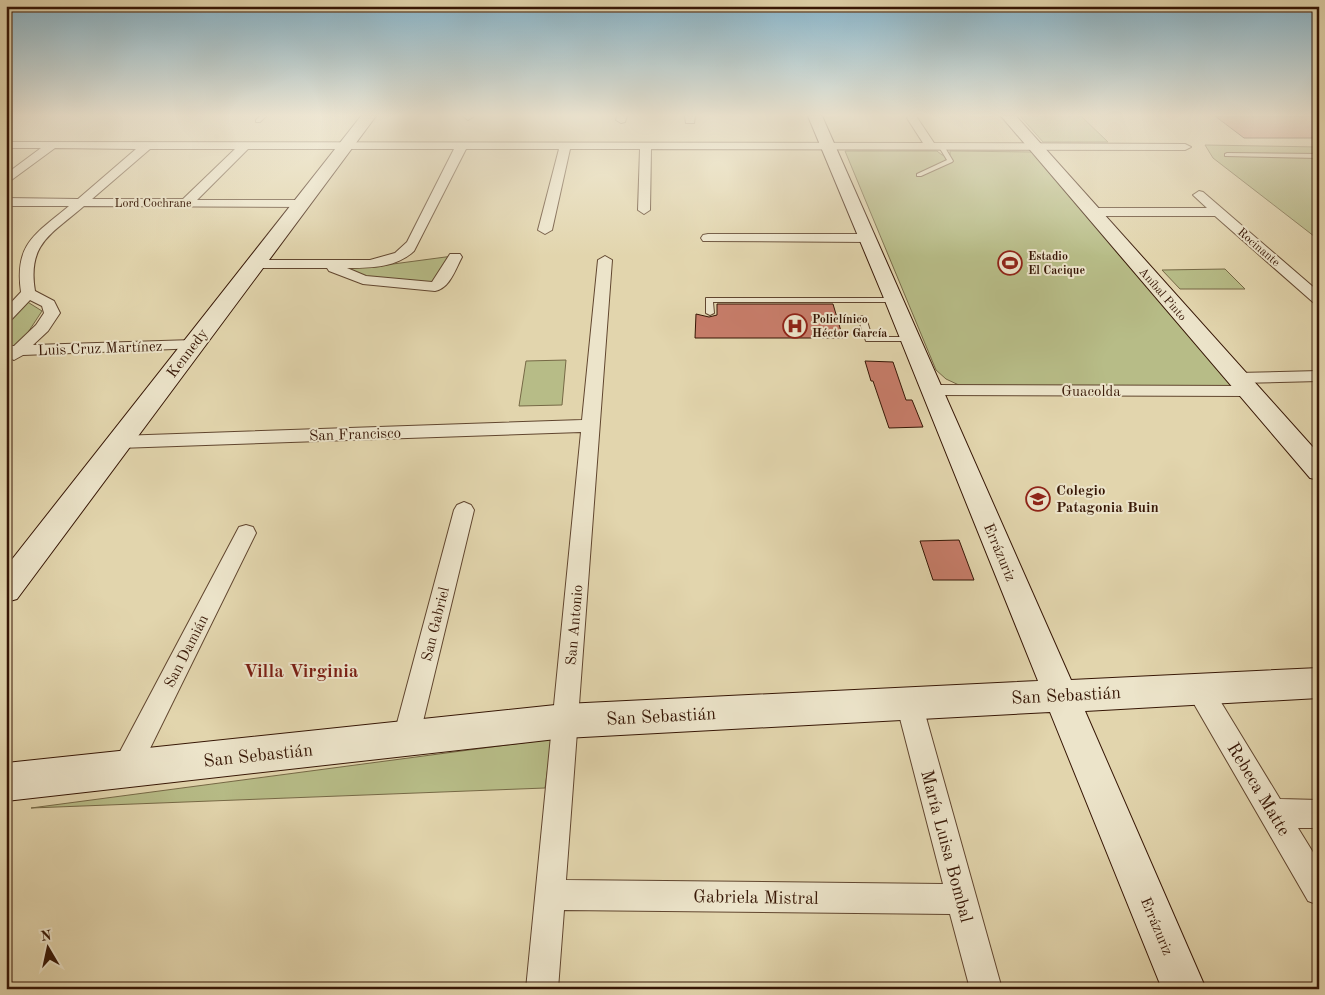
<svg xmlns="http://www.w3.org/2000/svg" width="1325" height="995" font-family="'Old Standard TT',serif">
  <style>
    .green { fill: #b7bc87; stroke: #766946 }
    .building { fill: #c77d6a; stroke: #361605 }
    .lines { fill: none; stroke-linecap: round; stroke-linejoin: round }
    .lane-casing { stroke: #61462f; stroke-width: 2 }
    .street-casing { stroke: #61462f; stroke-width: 2 }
    .secondary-casing { stroke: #361605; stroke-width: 2 }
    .lane { fill: #ece4ca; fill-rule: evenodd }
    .street { fill: #ece4ca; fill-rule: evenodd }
    .secondary { fill: #ece4ca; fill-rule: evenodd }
    .labels { text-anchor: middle; stroke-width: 4; stroke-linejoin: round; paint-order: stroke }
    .far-street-label { font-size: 12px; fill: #361605; stroke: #ece4ca }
    .far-poi-label { font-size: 12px; font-weight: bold; fill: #361605; stroke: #ece4ca; text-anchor: start }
    .street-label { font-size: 15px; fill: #361605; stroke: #ece4ca }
    .poi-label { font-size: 15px; font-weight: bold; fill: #361605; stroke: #ece4ca; text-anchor: start }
    .near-street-label { font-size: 18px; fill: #361605; stroke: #ece4ca }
    .near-neighbourhood-label { font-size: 19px; font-weight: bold; fill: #7a1f14; stroke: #ece4ca }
  </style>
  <rect width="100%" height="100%" fill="#e2d5ad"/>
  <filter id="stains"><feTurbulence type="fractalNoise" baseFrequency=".004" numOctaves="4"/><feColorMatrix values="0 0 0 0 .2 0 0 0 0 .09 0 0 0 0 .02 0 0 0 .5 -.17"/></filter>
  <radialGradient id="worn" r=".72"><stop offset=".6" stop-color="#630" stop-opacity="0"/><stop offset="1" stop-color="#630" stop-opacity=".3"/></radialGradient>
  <!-- green -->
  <path class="green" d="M1020 116H1081L1108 142H1043Z
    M1205 145 1319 147V240L1213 158Z
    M845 151H937L942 155H950V151L1034 152 1236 387 961 386 946 379 936 370Z
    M453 256 436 284 363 277 345 268 378 266Z
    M1225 269 1245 289H1180L1162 270Z
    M26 301 42 311 19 346H6V322Z
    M566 360 562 405 519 406 526 361Z
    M552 739 545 788 31 808Z"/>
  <!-- building -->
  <path class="building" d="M1215 116H1319V138H1244Z
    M717 304H833L843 338H695L696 314 709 317 717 315Z
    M865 361 893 362 906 400H912L923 427 889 428 873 381H871Z
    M959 540 974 580H933L920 541Z"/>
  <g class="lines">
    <!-- lane casing -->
    <g class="lane-casing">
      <path id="lane" d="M260 116H266L260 122H256V120Z
        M942 145 944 146 953 161 952 162 921 176H917V174L947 160 939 147Z
        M1227 153 1319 154V158L1225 156V154Z
        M706 298H895L899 300 895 302H713L714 313 710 315 706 313Z
        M859 316H862L866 318 872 337H911L915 339 911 341H866L858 318Z"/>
    </g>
    <!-- street casing -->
    <g class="street-casing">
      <path id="street" d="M463 116H473V117L468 120Z
        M617 116H627L625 122 621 123 616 120Z
        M685 116H695L694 123H686Z
        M908 116H916L934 143 1185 144 1191 147 1185 150 651 149 650 210 644 214 638 210 640 149H570L552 230 545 234 538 230 559 149H466L414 251C396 268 370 268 347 268L366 276 432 282 450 254H460L462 257C455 270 450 288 435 291L363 284 329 271 327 268H254L247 264 254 260H370L395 253 407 242 454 149H248L197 200H300L304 201 306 204 304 207 84 206C52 234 27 243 35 291L54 301 60 313 48 331 33 345 193 340 199 342 201 345 199 348 23 355 14 360 6 356V346H14L36 325 44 313 42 306 30 300 11 320 6 322V308L21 292C14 243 36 234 69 206H6V198L78 199 136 149 55 148 6 184V174L41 148H6V142L923 143 907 118ZM150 149H235L183 199H92Z
        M1199 191 1203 192 1319 292V304L1314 303 1215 216H1092L1086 212 1092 208H1207L1193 195Z
        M708 234H868L875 238 868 242 703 241 701 238 703 235Z
        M605 256 612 260 566 880 943 884 896 703 900 695 909 691 918 695 922 703 1002 989H970L950 914 564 910 558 989H526L581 432 119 448 112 446 110 442 112 438 119 436 582 420 598 260Z
        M1319 371V381L1237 383 1231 382 1229 378 1231 374 1237 373Z
        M933 385 1249 386 1255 387 1258 391 1255 395 1249 396 933 395 927 394 924 390 927 386Z
        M464 502 471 505 474 510 419 738 415 747 406 751 397 747 393 738 454 510 457 505Z
        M246 525 253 527 256 533 135 779 125 783 115 779 112 770 115 761 239 527Z
        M1199 678 1208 681 1280 799 1319 800V828H1298L1319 862V905L1308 901 1190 697 1187 689 1190 681Z"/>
    </g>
    <!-- secondary casing -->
    <g class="secondary-casing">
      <path id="secondary" d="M361 116H376L17 599 6 602V567Z
        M808 116H822L1071 680 1319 668V698L1085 711 1206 989H1162L1050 712 565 738 6 801V763L565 704 1038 681 883 296Z
        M1001 116H1016L1319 454V480L1310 478Z"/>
    </g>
    <!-- lane -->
    <use href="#lane" class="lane"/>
    <!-- street -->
    <use href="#street" class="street"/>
    <!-- secondary -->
    <use href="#secondary" class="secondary"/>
  </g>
  <!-- sky -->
  <linearGradient id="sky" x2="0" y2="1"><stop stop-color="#87b6cd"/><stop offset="0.45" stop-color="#f2ecda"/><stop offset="1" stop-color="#f2ecda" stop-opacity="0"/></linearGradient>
  <rect width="1325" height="256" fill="url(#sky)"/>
  <!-- icons -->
  <defs>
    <g id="stadium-ring" transform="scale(1.25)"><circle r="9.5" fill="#ece4ca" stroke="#8f2418" stroke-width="1.5"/><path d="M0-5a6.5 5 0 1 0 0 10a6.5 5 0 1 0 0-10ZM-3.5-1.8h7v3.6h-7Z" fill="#8f2418"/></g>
    <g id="hospital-ring" transform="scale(1.25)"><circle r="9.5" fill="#ece4ca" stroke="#8f2418" stroke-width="1.5"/><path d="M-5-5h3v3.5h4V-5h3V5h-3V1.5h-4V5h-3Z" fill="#8f2418"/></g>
    <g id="school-ring" transform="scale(1.25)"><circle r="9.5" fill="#ece4ca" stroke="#8f2418" stroke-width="1.5"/><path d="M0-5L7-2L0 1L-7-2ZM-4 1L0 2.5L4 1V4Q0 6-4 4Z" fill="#8f2418"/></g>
  </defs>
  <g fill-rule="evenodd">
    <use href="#stadium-ring" x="1010" y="263"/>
    <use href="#hospital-ring" x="795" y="326"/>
    <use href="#school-ring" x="1038" y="499"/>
  </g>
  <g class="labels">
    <!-- far-street labels -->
    <g class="far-street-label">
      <text x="153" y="207">Lord Cochrane</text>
      <text transform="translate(1259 247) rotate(41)" y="4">Rocinante</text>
      <text transform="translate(1163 294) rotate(49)" y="4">Aníbal Pinto</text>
    </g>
    <!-- far-poi labels -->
    <g class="far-poi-label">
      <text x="1028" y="260">Estadio<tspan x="1028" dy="14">El Cacique</tspan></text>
      <text x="812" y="323">Policlínico<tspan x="812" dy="14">Héctor García</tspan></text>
    </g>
    <!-- street labels -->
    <g class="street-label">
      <text transform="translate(100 348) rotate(-2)" y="5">Luis Cruz Martínez</text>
      <text transform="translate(187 353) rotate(-53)" y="5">Kennedy</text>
      <text x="1091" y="396">Guacolda</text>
      <text transform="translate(355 434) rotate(-2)" y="5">San Francisco</text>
      <text transform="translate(1000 552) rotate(67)" y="5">Errázuriz</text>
      <text transform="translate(435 624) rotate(-76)" y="5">San Gabriel</text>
      <text transform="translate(574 625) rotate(-85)" y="5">San Antonio</text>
      <text transform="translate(186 651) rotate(-63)" y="5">San Damián</text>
      <text transform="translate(1157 926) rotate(67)" y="5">Errázuriz</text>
    </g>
    <!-- poi labels -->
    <g class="poi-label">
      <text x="1056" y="495">Colegio<tspan x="1056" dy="17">Patagonia Buin</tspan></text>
    </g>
    <!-- near-street labels -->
    <g class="near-street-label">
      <text transform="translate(1066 695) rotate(-3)" y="6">San Sebastián</text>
      <text transform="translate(661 716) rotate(-3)" y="6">San Sebastián</text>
      <text transform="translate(258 755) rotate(-6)" y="6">San Sebastián</text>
      <text transform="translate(1259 789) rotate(59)" y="6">Rebeca Matte</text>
      <text transform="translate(947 846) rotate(75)" y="6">María Luisa Bombal</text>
      <text transform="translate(756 897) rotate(1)" y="6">Gabriela Mistral</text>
    </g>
    <!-- near-neighbourhood labels -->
    <g class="near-neighbourhood-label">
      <text x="301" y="677">Villa Virginia</text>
    </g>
  </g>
  <!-- margin -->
  <rect width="1325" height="995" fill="none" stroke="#e2d5ad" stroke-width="25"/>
  <rect x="8" y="8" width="1310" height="980" fill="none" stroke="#361605" stroke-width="2.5"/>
  <rect x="12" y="12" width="1300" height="970" fill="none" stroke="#361605"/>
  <!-- north arrow -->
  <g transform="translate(48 948) rotate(351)" stroke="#ece4ca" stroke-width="4" paint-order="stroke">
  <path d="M0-4L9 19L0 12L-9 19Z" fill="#361605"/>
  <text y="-8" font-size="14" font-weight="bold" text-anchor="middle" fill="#361605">N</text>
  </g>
  <rect width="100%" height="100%" filter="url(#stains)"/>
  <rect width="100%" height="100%" fill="url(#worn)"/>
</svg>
